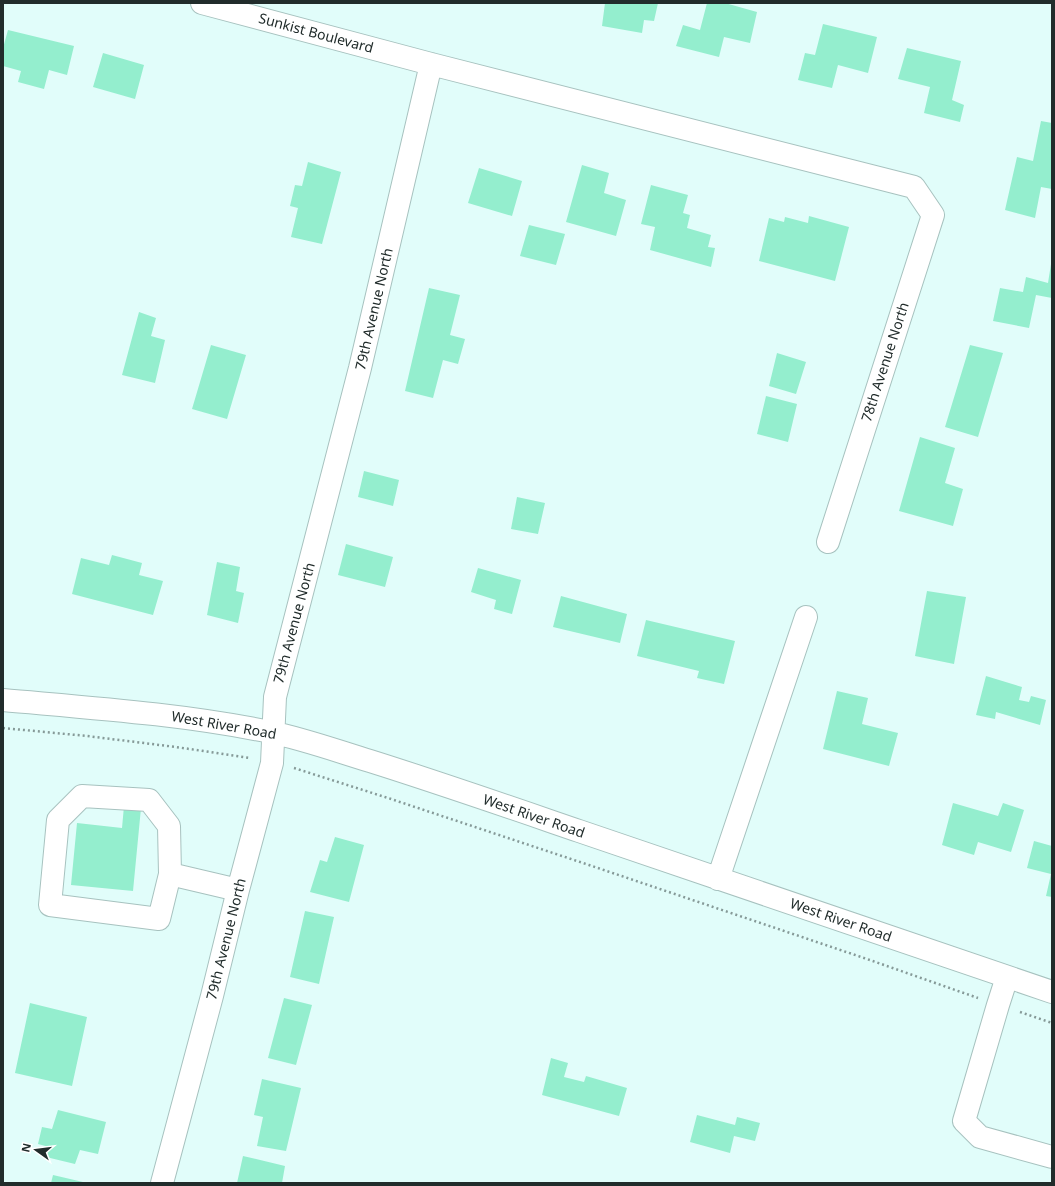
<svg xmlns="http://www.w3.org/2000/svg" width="1055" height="1186" font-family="'Noto Sans',sans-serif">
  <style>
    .building { fill: #94eece }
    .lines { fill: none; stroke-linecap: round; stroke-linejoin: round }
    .minor-casing { stroke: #a7c2bf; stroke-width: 24 }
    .path { stroke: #869a98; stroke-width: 2.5; stroke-dasharray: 2 3; stroke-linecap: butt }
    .minor { stroke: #fff; stroke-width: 22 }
    .labels { text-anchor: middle; stroke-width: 4; stroke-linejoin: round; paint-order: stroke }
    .street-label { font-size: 14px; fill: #212c2b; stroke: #fff }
  </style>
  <rect width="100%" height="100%" fill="#e1fdfa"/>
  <!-- building -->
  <path class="building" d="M605 3H658L654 21 644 20 642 33 602 26Z
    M707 3H725L757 12 750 43 724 37 719 57 676 46 683 25 700 30Z
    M823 24 877 37 868 73 838 65 832 88 798 80 805 53 815 55Z
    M8 30 74 46 67 75 49 70 44 89 18 82 21 71 3 66V48Z
    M907 48 961 61 952 100 964 105 960 122 924 113 930 87 898 79Z
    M103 53 144 65 135 99 93 87Z
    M1041 121 1052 123V189L1041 187 1035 218 1005 210 1017 157 1033 161Z
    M308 162 341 172 322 244 291 237 298 208 290 206 295 185 302 186Z
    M582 165 609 173 604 193 626 200 616 236 566 222Z
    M479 168 522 181 512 216 468 203Z
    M651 185 688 195 683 213 690 215 687 228 711 235 708 247 715 248 711 267 650 250 655 227 641 224Z
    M809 216 849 227 835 281 759 261 769 218 784 222 785 217 808 223Z
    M529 225 565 234 556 265 520 256Z
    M1051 264 1052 298 1036 295 1029 328 993 321 1000 288 1023 292 1026 277 1048 283Z
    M429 288 460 295 450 335 465 339 458 364 443 360 433 398 405 391Z
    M139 312 156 318 151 336 165 340 155 383 122 375Z
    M211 345 246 355 227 419 192 409Z
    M970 345 1003 353 978 437 945 427Z
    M777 353 806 362 796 394 769 386Z
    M766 396 797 404 788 442 757 434Z
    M920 437 955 448 945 483 963 489 953 526 899 511Z
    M364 471 399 480 393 506 358 497Z
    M517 497 545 503 538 534 511 529Z
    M346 544 393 557 385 587 338 575Z
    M112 555 142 563 139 575 163 581 153 615 72 594 81 558 109 565Z
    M217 562 240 567 236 591 244 593 238 623 207 615Z
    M478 568 521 580 512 614 494 609 496 600 471 592Z
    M927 591 966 597 954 664 915 656Z
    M561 596 627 614 620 643 553 627Z
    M646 620 735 641 724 684 697 678 699 671 637 656Z
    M986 676 1022 687 1019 700 1029 702 1031 696 1046 700 1040 725 996 712 995 719 976 715Z
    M837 691 868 698 862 724 898 733 889 766 823 749Z
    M953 803 998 816 1003 803 1024 810 1011 852 978 842 974 855 942 845Z
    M124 806 141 808 133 891 71 885 77 823 122 828Z
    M335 837 364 845 349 902 310 892 320 860 327 862Z
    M1034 841 1052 846V897L1046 896 1051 874 1027 868Z
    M305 911 334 917 319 984 290 977Z
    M284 998 312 1005 296 1065 268 1058Z
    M30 1003 87 1017 72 1086 15 1073Z
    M551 1058 568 1063 564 1077 584 1082 586 1076 627 1088 619 1116 542 1095Z
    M262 1079 301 1088 286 1151 257 1146 263 1117 254 1115Z
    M58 1110 106 1122 98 1154 80 1150 75 1164 46 1157 49 1147 38 1144 42 1127 52 1129Z
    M697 1115 735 1125 737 1117 760 1123 755 1141 734 1136 730 1153 690 1142Z
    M243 1156 285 1166 282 1183H237Z
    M53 1175 83 1182 82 1183H51Z"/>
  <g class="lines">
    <!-- minor casing -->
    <g class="minor-casing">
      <path id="minor" d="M202 3 431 64 914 187 933 215 828 542
        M3 700C92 708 182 714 270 732 304 739 337 751 370 761 440 783 509 807 579 831 736 885 894 938 1052 992
        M170 874 159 919 50 905 58 820 82 796 149 800 169 826 170 874 238 890
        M718 879 806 617
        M1007 977 998 1005 964 1121 980 1137 1052 1157
        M162 1183 212 996 238 890 272 763 275 697 360 368 431 64"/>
    </g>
    <!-- path -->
    <path class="path" d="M3 728 87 736 176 747 250 758
      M294 768 388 798 589 865 867 959 978 998
      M1020 1012 1052 1023"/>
    <!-- minor -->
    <use href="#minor" class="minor"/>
  </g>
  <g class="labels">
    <!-- street labels -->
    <g class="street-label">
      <text transform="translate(316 33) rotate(15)" y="5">Sunkist Boulevard</text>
      <text transform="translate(374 309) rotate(-77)" y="5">79th Avenue North</text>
      <text transform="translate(885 362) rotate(-72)" y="5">78th Avenue North</text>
      <text transform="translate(294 623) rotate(-75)" y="5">79th Avenue North</text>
      <text transform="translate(224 725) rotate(10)" y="5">West River Road</text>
      <text transform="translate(534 816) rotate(19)" y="5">West River Road</text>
      <text transform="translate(841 920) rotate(19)" y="5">West River Road</text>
      <text transform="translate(226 939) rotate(-76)" y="5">79th Avenue North</text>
    </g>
  </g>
  <!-- border -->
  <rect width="1055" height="1186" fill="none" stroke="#212c2b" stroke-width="8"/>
  <!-- north arrow -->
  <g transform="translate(36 1150) rotate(284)" stroke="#ffffff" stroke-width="3" paint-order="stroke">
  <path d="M0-3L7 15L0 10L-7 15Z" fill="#212c2b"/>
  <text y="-6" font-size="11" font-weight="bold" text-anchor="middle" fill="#212c2b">N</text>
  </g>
</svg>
